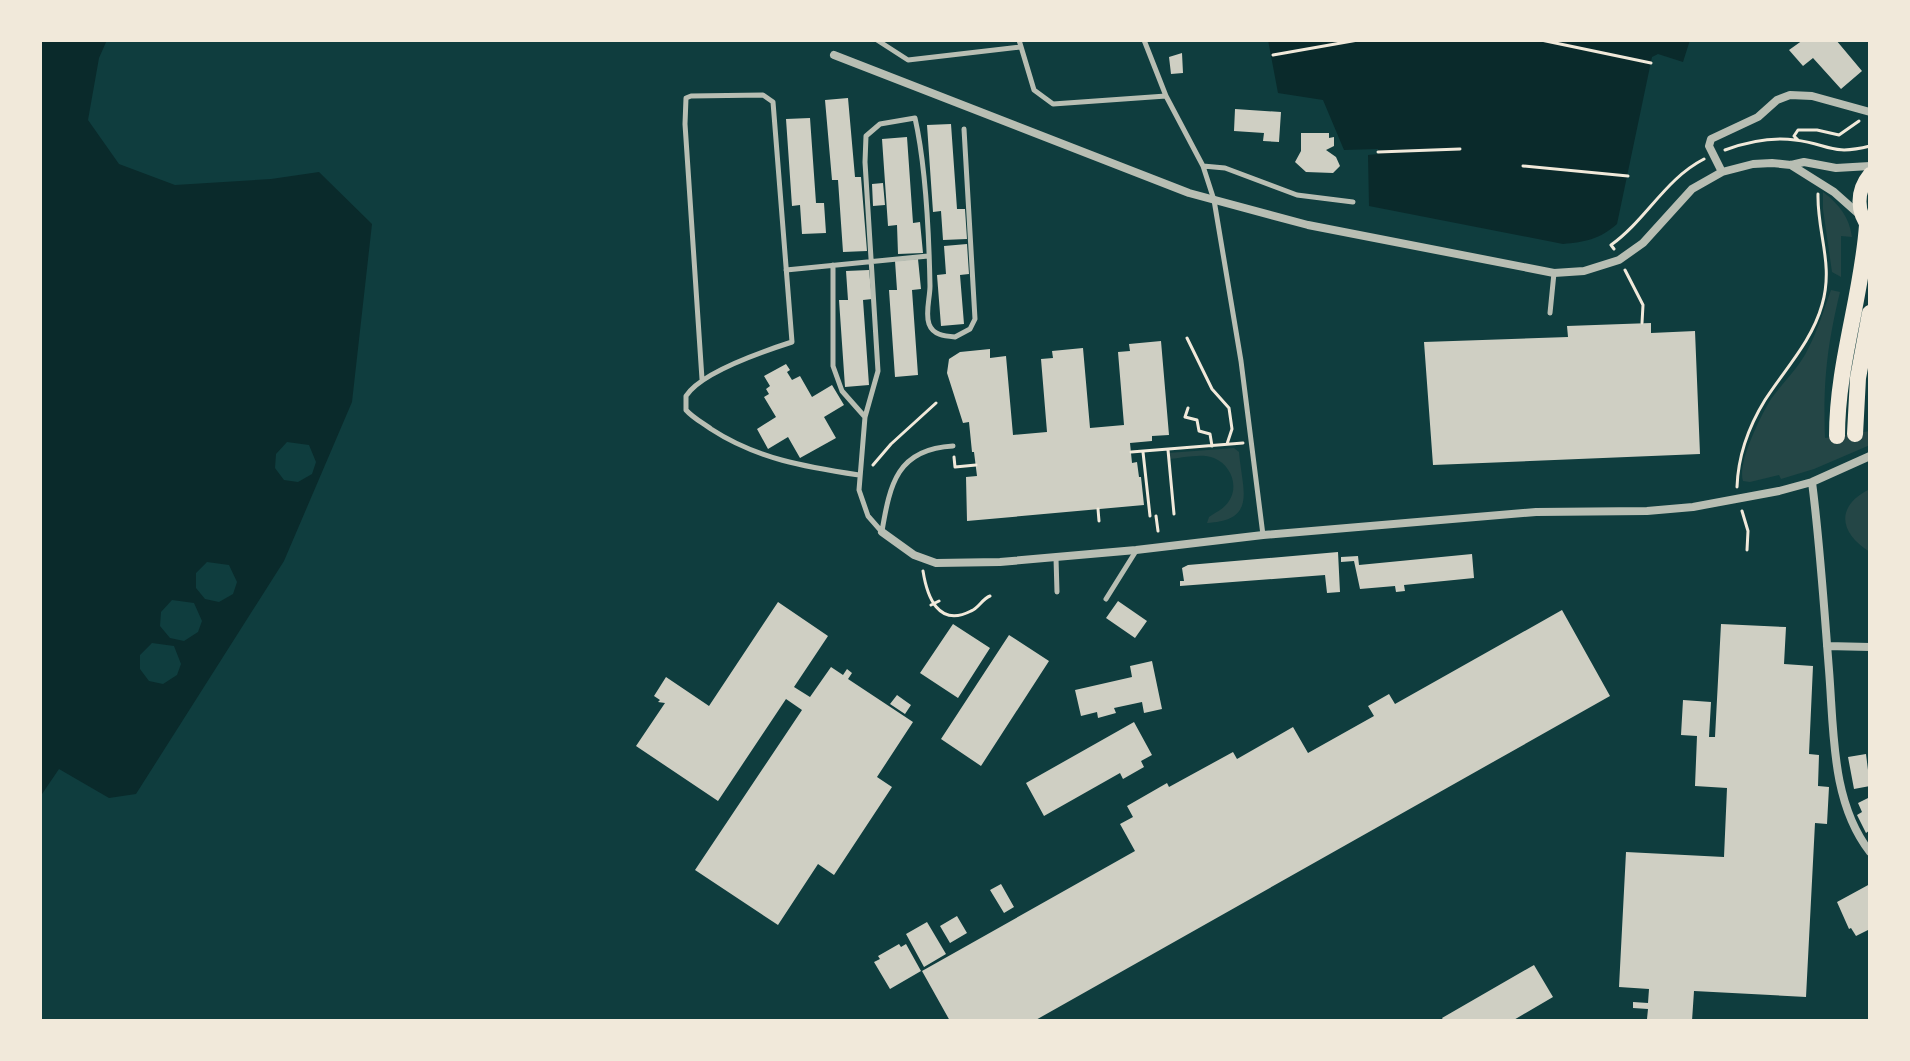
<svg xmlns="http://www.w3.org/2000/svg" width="1910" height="1061" font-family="Raleway,sans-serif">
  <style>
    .green { fill: #244646 }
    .water { fill: #0a2a2b; fill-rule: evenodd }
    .building { fill: #cfcfc3 }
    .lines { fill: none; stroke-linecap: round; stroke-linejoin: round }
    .path { stroke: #f1e9da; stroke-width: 3 }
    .service { stroke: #b8beb3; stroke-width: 5 }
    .minor { stroke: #b8beb3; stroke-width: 8 }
    .secondary { stroke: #f1e9da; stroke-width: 14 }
    .trunk { stroke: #f1e9da; stroke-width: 16 }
  </style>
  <rect width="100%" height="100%" fill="#0f3d3e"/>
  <!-- green -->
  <path class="green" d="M1823 192C1840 205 1849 217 1852 237L1841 236V277L1832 272 1823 209Z
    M1831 290 1840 292C1827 346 1823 382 1825 438L1870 431V445L1814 469 1781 479 1779 475 1750 482 1743 481C1737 463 1761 415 1771 399 1783 382 1799 368 1808 349 1818 330 1824 309 1831 290Z
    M1234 448 1239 452C1242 490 1258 520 1207 523L1209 517C1216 512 1224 509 1229 501 1239 486 1231 465 1214 458 1201 453 1183 458 1169 459L1168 453Z
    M1870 489V552C1839 533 1835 506 1870 489Z"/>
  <!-- water -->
  <path class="water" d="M40 40H107L99 58 88 120 119 164 175 185 271 179 319 172 372 224 352 402 284 561 136 794 109 798 59 769 40 797ZM287 442 309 445 316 462 312 474 298 482 284 480 275 468 276 454ZM207 562 229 565 237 582 233 594 219 602 205 599 196 588V573ZM172 600 194 603 202 621 198 632 184 641 170 638 160 626 161 612ZM152 643 174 646 181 664 177 675 163 684 149 681 140 669V655Z
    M1268 40H1690L1683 62 1658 54 1652 57 1617 224C1600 239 1585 242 1563 244L1369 206 1368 155 1378 154V149L1344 150 1323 100 1278 93Z"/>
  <!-- building -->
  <path class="building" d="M1803 40H1836L1862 71 1841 89 1813 58 1803 66 1789 50Z
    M1182 53 1183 73 1171 74 1169 57Z
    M848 98 855 177H861L867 251 843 252 838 180H832L825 100Z
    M1235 109 1281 112 1279 142 1263 141 1264 133 1234 131Z
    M810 118 816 203H824L826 233 802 234 800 205 792 206 786 119Z
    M951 124 957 209H965L967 239 943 240 941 211 933 212 927 125Z
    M1301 133H1329V138L1334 137V146L1326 150 1336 157 1340 166 1333 173 1306 172 1295 162 1301 151Z
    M907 137 913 223 920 222 923 253 898 254 897 225 888 226 882 139Z
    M883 183 885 205 873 206 872 184Z
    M967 244 969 274 960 275 964 324 941 326 937 275 946 274 944 246Z
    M918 259 921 289 912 290 918 375 895 377 889 290H897L895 261Z
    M869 270 872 299 863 300 869 385 845 387 839 300H848L846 271Z
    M1651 323V333L1695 331 1700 454 1433 465 1424 342 1568 337 1567 326Z
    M1161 341 1169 435 1152 436V441L1130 443 1132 463 1137 462 1139 477H1141L1144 505 967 521 966 477 977 476 974 452H972L969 422 963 423 947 373 949 359 960 352 990 349V358L1006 356 1013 435 1047 432 1041 359 1053 358 1052 351 1083 348 1090 428 1124 425 1118 352 1130 351 1129 344Z
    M786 364 790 370 787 372 792 380 800 376 812 397 832 385 844 405 824 417 836 438 800 458 788 437 768 449 757 429 776 417 764 397 769 394 766 389 770 386 764 376Z
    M1338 552 1340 592 1327 593 1325 575 1180 586V581H1184L1182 568 1188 565Z
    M1472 554 1474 578 1404 585 1405 591 1396 592 1395 586 1360 589 1354 561 1341 562V557L1358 556 1359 565Z
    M1118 601 1147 621 1135 638 1106 618Z
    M778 602 828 636 794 687 810 697 831 667 843 675 847 669 852 673 848 679 913 722 877 777 892 787 834 875 818 864 778 925 695 870 802 710 786 699 718 801 636 746 665 703 658 702 660 700 654 696 666 677 709 706Z
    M1562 610 1610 696 1034 1021H950L922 971 1135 851 1120 824 1133 817 1127 806 1167 783 1169 787 1233 752 1237 759 1293 727 1308 753 1374 716 1368 706 1389 694 1395 704Z
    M953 624 990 648 958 698 920 673Z
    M1721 624 1786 627 1784 664 1813 666 1809 754 1819 755 1818 786 1829 787 1827 824 1815 823 1806 997 1694 991 1692 1021 1647 1019 1648 1009 1633 1008V1002L1648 1003 1649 989 1619 987 1626 852 1724 857 1727 788 1695 786 1697 736 1681 735 1683 700 1711 702 1709 737H1715Z
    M1009 635 1049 661 981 766 941 739Z
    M1152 661 1162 709 1144 713 1142 702 1114 708 1116 713 1098 718 1097 712 1081 716 1075 690 1132 677 1130 666Z
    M897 695 911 705 905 714 890 704Z
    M1134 722 1152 755 1141 761 1144 767 1123 779 1120 773 1044 816 1026 783Z
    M1866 754 1870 786 1854 789 1848 757Z
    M1870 797V830L1866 833 1857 815 1862 812 1858 803Z
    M1001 884 1014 907 1004 913 990 890Z
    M1870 884V929L1856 936 1851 928 1849 929 1837 902Z
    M957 916 967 933 950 943 940 926Z
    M927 922 946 954 924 967 906 934Z
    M899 944 901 947 906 944 921 971 890 989 874 962 880 959 878 956Z
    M1534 965 1553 997 1512 1021H1444L1442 1018Z"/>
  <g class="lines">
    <!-- path -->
    <path class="path" d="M1541 40 1651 63
      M1273 55 1358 40
      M1798 140 1794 136 1798 130H1817L1839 135 1859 121
      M1725 150C1747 142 1772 137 1795 140 1829 144 1831 156 1870 146
      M1378 152 1460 149
      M1523 166 1628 176
      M1614 249 1611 245C1646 220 1665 179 1704 159
      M1625 270 1643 305 1642 323
      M1187 338 1212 389 1229 408 1232 429 1227 444
      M1188 408 1185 417 1197 420 1199 431 1210 434 1212 446
      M1168 450 1174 514
      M1131 452 1243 443
      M1143 452 1150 516
      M954 457 955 467 976 465
      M873 465 891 444 936 403
      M1737 487C1738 457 1749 426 1765 400 1785 369 1812 341 1822 305 1834 264 1817 233 1818 194
      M1098 509 1099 521
      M1742 511 1748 531 1747 550
      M1156 516 1158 531
      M923 571C927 596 938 628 971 611 979 608 982 599 990 596
      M931 605 939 601"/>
    <!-- service -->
    <path class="service" d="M877 40 908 60 1021 47
      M1019 40 1034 90 1053 104 1166 96
      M1144 40 1166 96 1203 166 1214 200 1241 361 1263 535
      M1203 166 1225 168 1297 195 1353 202
      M833 265V366L842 391 865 417
      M786 270 928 256
      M1550 313 1554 273
      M702 379 685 124 686 98 691 96 763 95 773 102 792 342C764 351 701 372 686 396V410C693 418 703 423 711 429 757 459 806 467 859 475
      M882 531C890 484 897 449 953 446
      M882 532 868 516 859 490 865 417 878 371 865 162 866 136 880 124 915 118C926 167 929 235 930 286 930 298 925 313 929 324 933 335 944 336 955 337L970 329 975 319 964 129
      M1056 558 1057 592
      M1106 599 1136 551"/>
    <!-- minor -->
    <path class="minor" d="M834 55 1189 193 1308 225 1554 273 1584 271 1619 260 1643 243 1692 189 1722 172 1753 164 1772 163 1791 165 1804 162 1836 168 1870 166
      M1791 165 1834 192 1861 216
      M1722 172 1709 146 1711 139 1758 117 1777 100 1790 95 1812 96 1870 112
      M1812 482C1820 544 1824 607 1829 670 1834 731 1831 802 1870 852
      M882 532 914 555 936 563 1000 562 1136 550 1263 535 1536 512 1647 511 1693 507 1779 491 1812 482 1870 456
      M1827 646 1870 647"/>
    <!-- secondary -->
    <path class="secondary" d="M1870 174C1856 191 1856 212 1870 229"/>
    <!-- trunk -->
    <path class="trunk" d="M1855 434 1858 378 1870 313
      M1837 436C1837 364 1862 296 1867 225"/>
  </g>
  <!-- border -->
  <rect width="1910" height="1061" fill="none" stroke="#f1e9da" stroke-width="84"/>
</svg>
